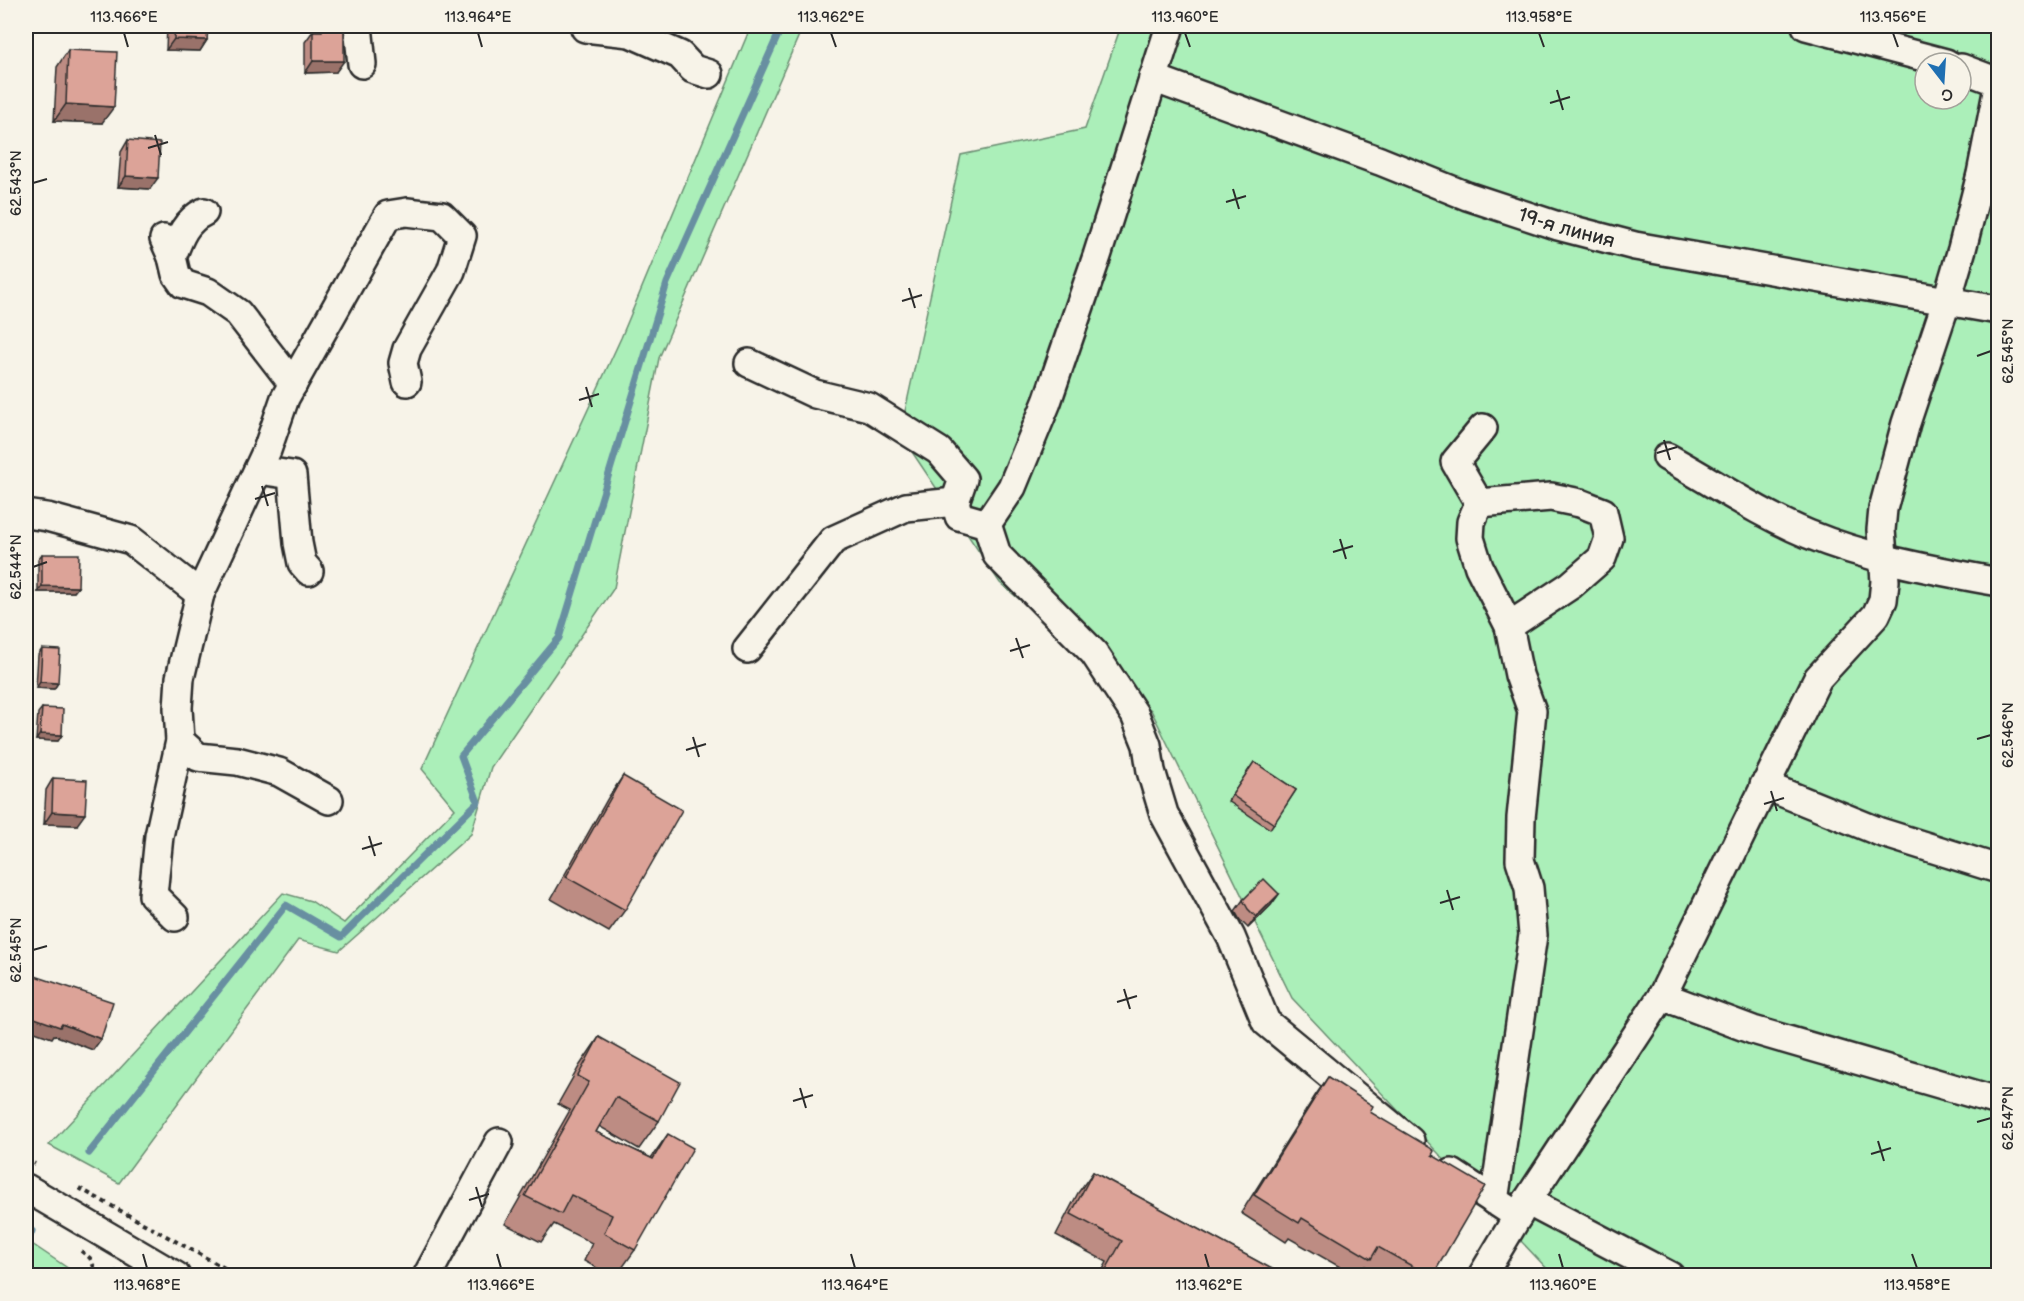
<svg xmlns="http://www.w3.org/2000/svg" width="2024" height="1301" font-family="'Balsamiq Sans',sans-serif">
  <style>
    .green { fill: #abefb9; stroke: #6b8d72; stroke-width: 1.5; fill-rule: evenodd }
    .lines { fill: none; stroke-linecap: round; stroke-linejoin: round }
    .stream { stroke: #678fa1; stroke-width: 7 }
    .minor-casing { stroke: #2b2b2b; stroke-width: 32 }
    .path { stroke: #2b2b2b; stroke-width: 4; stroke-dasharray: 4.5 4.5; stroke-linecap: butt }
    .minor { stroke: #f7f3e8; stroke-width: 27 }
    .wall { fill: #bd8c83; stroke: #2b2b2b; stroke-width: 1.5 }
    .shaded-wall { fill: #9a726a; stroke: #2b2b2b; stroke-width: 1.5 }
    .building { fill: #dca398; stroke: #2b2b2b; stroke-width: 1.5 }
    .ticks { fill: none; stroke: #2b2b2b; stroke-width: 2 }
    .labels { text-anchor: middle; stroke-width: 6; stroke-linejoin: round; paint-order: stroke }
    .street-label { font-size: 20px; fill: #2b2b2b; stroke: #f7f3e8 }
    .neatline { fill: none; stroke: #2b2b2b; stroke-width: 2 }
    .ticks-label { font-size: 15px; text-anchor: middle; fill: #2b2b2b }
  </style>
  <rect width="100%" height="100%" fill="#f7f3e8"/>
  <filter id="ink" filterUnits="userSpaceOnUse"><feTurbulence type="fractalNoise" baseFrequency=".0167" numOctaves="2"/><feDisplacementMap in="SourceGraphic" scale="12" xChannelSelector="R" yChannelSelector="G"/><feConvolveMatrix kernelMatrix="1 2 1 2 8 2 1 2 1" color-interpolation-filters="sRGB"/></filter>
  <g filter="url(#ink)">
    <!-- green -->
    <path class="green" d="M751 26H803L659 358 614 588 491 767 471 834 339 951 298 940 119 1183 49 1145 283 893 311 901 344 923 455 809 422 769 621 338Z
      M1121 26H1998V1275H1553L1292 998 1151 710 1000 583 900 434 961 155 1085 129ZM1925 63H1961V99H1925Z
      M26 1240 78 1275H26Z"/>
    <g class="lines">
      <!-- stream -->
      <path class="stream" d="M89 1153 286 905 341 937 478 802 461 756 559 638 667 283 782 26
        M26 1245 32 1231
        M108 1276 116 1273 120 1276"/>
      <!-- minor casing -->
      <g class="minor-casing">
        <g id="minor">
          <path d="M358 26 362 64"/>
          <path d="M586 26 585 28 630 33 680 55 693 69 709 74"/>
          <path d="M1806 26 1946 63"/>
          <path d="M1961 68 1998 82"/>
          <path id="s1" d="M1153 78 1380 161 1467 196 1558 226 1635 246 1998 310"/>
          <path d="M164 239 172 257 176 274 183 284 208 292 238 313 293 384"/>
          <path d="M172 257C179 239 185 221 204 212"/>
          <path d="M749 363 815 394 869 407 939 451 963 479 955 502"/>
          <path d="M1483 428 1455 462 1479 503 1471 522 1470 538 1479 567 1509 626 1519 675 1532 711 1521 818 1520 860 1529 888 1533 935 1494 1201"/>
          <path d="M1667 457C1714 483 1758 513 1808 534 1869 559 1933 570 1998 582"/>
          <path d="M258 470 292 475 298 543 302 563 309 571"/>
          <path d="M1479 503 1551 497 1580 503 1603 512 1609 538 1602 558 1571 585 1509 626"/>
          <path d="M26 514 47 517 131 540 200 594"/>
          <path d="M987 524 1012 487 1047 402 1097 256 1170 26"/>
          <path d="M747 649 833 540 906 507 955 502 959 516 987 524 997 555 1094 653 1135 715 1147 745 1151 771 1164 814 1231 937 1266 1022 1410 1141"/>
          <path d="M180 741 198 757 237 761 279 772 329 800"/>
          <path d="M1764 785 1880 832 1998 869"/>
          <path d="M175 917 153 895 159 836 180 741 178 708 180 678 200 594 267 450 285 398 388 215 407 212 442 216 462 236 451 271 407 349 403 363 407 382"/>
          <path d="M1662 996 1753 1030 1998 1101"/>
          <path d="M1452 1173 1518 1216"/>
          <path d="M26 1188 176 1276"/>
          <path d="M1527 1201 1670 1276"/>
          <path d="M427 1276 499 1142"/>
          <path d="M1482 1276 1527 1201 1662 996 1818 678 1876 615 1883 600 1885 581 1881 530 1883 509 1906 423 1947 300 1962 249 1981 174 1998 87"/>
        </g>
      </g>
      <!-- path -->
      <path class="path" d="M26 1159 35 1164
        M79 1188 239 1276
        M81 1251 90 1258 98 1276"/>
      <!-- minor -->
      <use href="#minor" class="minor"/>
    </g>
    <!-- wall -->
    <path class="wall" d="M167 26H208L207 40 200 51 166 50Z
      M314 26H344L336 72 305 73V42L313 31H314Z
      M68 50 102 123 54 121 57 67Z
      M128 140 150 189 118 187 121 152Z
      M42 554 78 587 74 592H38V559Z
      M42 649 58 683 54 689 36 688 38 655Z
      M42 708 62 735 58 741 36 740 38 713Z
      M1254 762 1296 790 1270 829 1228 801Z
      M623 776 625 910 609 932 551 899 608 798Z
      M53 778 77 825 44 824 46 790Z
      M1279 894 1271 905 1248 928 1240 920 1235 911 1243 900Z
      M599 1037 659 1121 639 1149 599 1126 596 1132 651 1158 668 1134 635 1250 617 1275H610L584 1261 592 1243 554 1224 541 1242 505 1224 570 1110 558 1104 580 1065Z
      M1328 1077 1370 1112 1432 1155 1433 1275H1382L1365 1266 1359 1275H1354L1289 1238 1286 1242 1241 1213 1315 1096Z
      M1093 1172 1283 1275H1100L1107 1262 1056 1235 1078 1193Z"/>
    <!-- shaded-wall -->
    <path class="shaded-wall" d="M174 39 207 40 200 51 166 50Z
      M313 61H344L336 72 305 73Z
      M66 104 114 107 102 123 54 121Z
      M126 176 158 178 150 189 118 187Z
      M42 586 78 587 74 592H38Z
      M40 682 58 683 54 689 36 688Z
      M40 734 62 735 58 741 36 740Z
      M52 812 85 814 77 825 44 824Z
      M1279 894 1271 905 1248 928 1256 917Z
      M26 1015 62 1024 101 1039 93 1050 54 1035 52 1038 26 1029Z"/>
    <!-- building -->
    <path class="building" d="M175 26H208L207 40 174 39Z
      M322 26H344V61H313V31H322Z
      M68 50 117 52 114 107 66 104Z
      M128 140 160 143 158 178 126 176Z
      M42 554H79L78 587 42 586Z
      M42 649 60 650 58 683 40 682Z
      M42 708 63 709 62 735 40 734Z
      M1254 762 1296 790 1274 824 1232 795Z
      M623 776 682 810 625 910 566 877Z
      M53 778 87 780 85 814 52 812Z
      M1264 879 1279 894 1256 917 1248 909 1243 900Z
      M26 973 113 1002 101 1039 62 1024 60 1027 26 1015Z
      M599 1037 680 1082 659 1121 616 1097 596 1132 653 1159 668 1134 693 1148 635 1250 604 1233 612 1215 571 1195 561 1214 525 1196 589 1082 578 1076Z
      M1328 1077 1373 1106 1370 1112 1429 1147 1434 1151 1432 1155 1485 1186 1433 1275H1428L1378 1247 1371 1259 1302 1218 1299 1223 1254 1195Z
      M1093 1172 1283 1275H1103L1122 1241 1071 1214Z"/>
  </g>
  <!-- ticks -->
  <path class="ticks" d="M124 33 128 47M478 33 482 47M831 33 836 47M1185 33 1190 47M1539 33 1544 47M1893 33 1898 47M1557 90 1563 110M1550 103 1570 97M155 135 161 155M148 148 168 142M33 183 47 179M1233 189 1239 209M1226 202 1246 196M909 288 915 308M902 301 922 295M1977 356 1991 351M586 387 592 407M579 400 599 394M1664 440 1670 460M1657 453 1677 447M262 486 268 506M255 499 275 493M1340 539 1346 559M1333 552 1353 546M33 567 47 562M1016 638 1023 658M1010 651 1030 645M693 737 699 757M1977 739 1991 735M686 750 706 744M1771 791 1777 811M1764 804 1784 798M369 836 375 856M362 849 382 843M1447 890 1453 910M1440 903 1460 897M33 950 47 946M1124 989 1130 1009M1117 1002 1137 996M800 1088 806 1108M793 1101 813 1095M1977 1122 1991 1118M1878 1141 1884 1161M1871 1154 1891 1148M476 1187 482 1207M469 1200 489 1194M143 1254 147 1268M497 1254 501 1268M851 1254 855 1268M1205 1254 1209 1268M1559 1254 1563 1268M1912 1254 1917 1268"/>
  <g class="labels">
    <!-- street labels -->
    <g class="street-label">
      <text dy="7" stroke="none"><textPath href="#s1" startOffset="440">19-я линия</textPath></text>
    </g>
  </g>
  <!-- margin -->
  <rect width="2024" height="1301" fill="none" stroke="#f7f3e8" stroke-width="66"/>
  <!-- north arrow -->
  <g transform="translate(1943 81) rotate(163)"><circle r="28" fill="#f7f3e8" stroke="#a5a39c" stroke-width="1.5"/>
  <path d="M0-4.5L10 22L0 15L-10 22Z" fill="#1f6fb2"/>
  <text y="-9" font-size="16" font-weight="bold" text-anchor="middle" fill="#2b2b2b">С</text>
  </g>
  <rect x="33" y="33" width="1958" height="1235" class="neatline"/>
  <g class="ticks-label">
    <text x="124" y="22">113.966°E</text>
    <text x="478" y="22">113.964°E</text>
    <text x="831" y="22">113.962°E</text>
    <text x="1185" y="22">113.960°E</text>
    <text x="1539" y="22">113.958°E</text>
    <text x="1893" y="22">113.956°E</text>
    <text transform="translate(16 183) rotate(-90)" y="5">62.543°N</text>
    <text transform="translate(2008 351) rotate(-90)" y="5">62.545°N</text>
    <text transform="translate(16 567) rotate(-90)" y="5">62.544°N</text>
    <text transform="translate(2008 735) rotate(-90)" y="5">62.546°N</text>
    <text transform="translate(16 950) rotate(-90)" y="5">62.545°N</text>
    <text transform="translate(2008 1118) rotate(-90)" y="5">62.547°N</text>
    <text x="147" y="1290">113.968°E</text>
    <text x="501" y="1290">113.966°E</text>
    <text x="855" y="1290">113.964°E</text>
    <text x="1209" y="1290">113.962°E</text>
    <text x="1563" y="1290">113.960°E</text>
    <text x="1917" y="1290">113.958°E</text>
  </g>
</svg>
